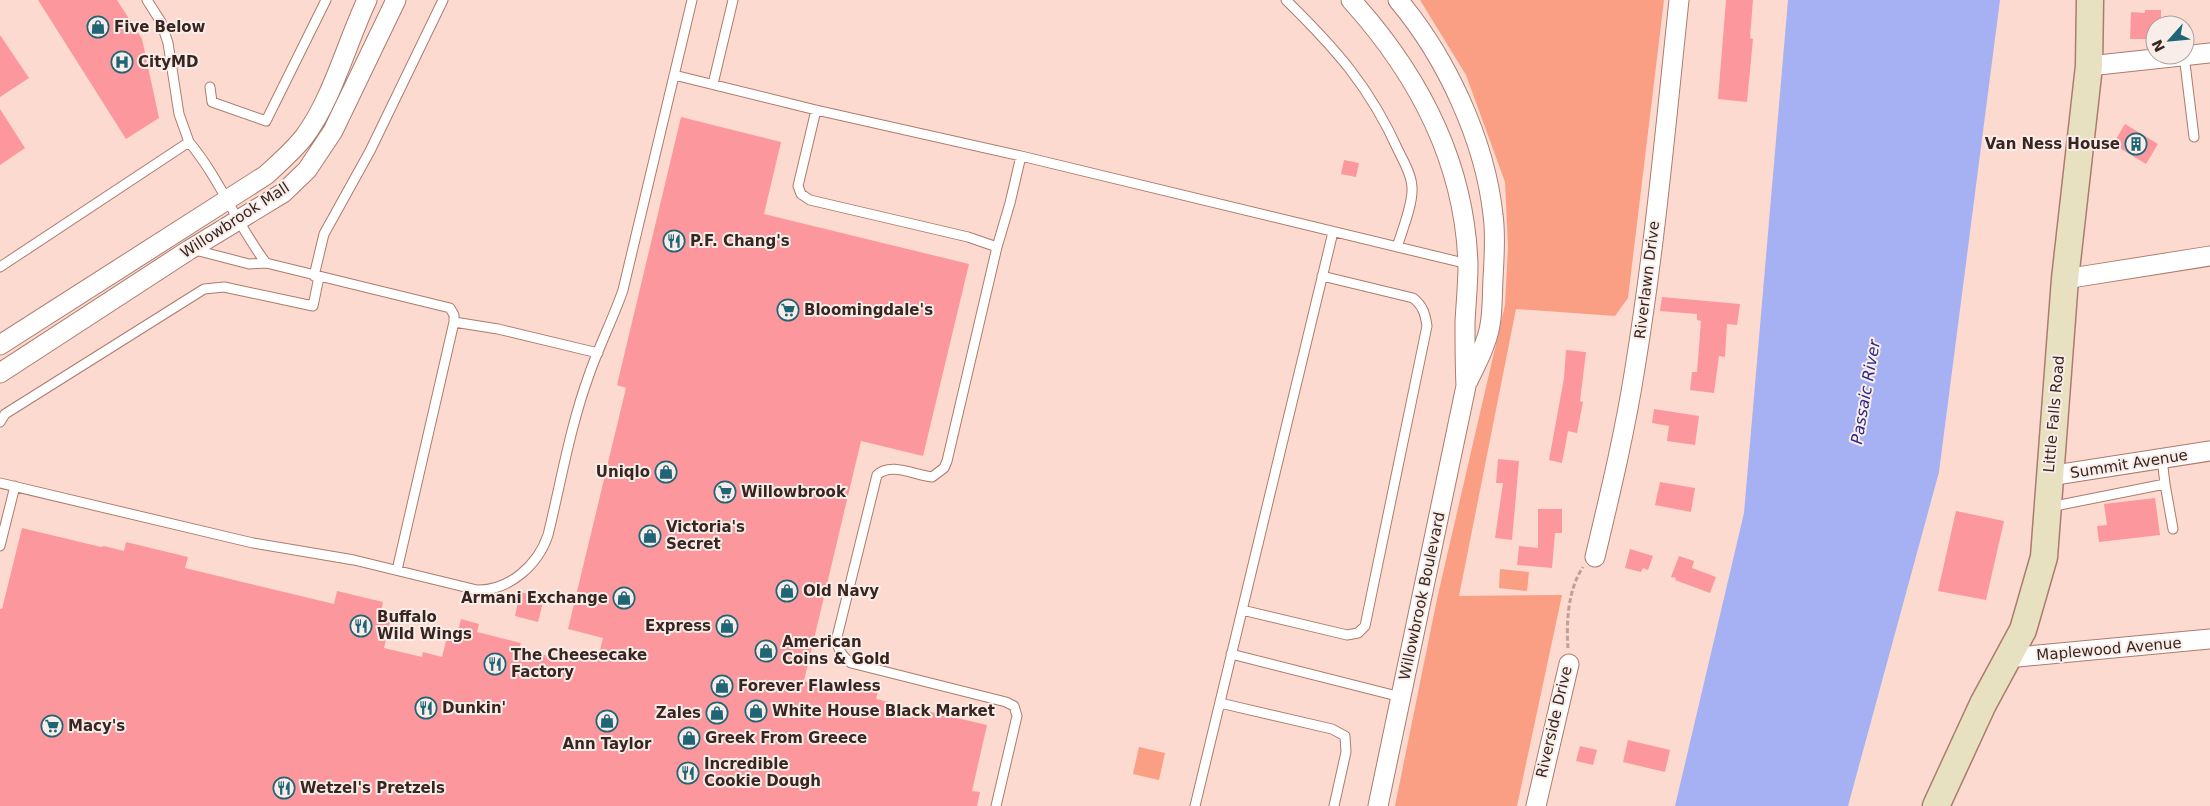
<svg xmlns="http://www.w3.org/2000/svg" width="2210" height="806" font-family="'DejaVu Sans',sans-serif">
  <style>
    .green { fill: #fa9e84 }
    .water { fill: #a6b1f4 }
    .building { fill: #fc989d }
    .lines { fill: none; stroke-linecap: round; stroke-linejoin: round }
    .lane-casing { stroke: #ad7b6d; stroke-width: 11 }
    .street-casing { stroke: #ad7b6d; stroke-width: 21 }
    .secondary-casing { stroke: #ad7b6d; stroke-width: 29 }
    .path { stroke: #bda097; stroke-width: 3; stroke-dasharray: 5 2.5; stroke-linecap: butt }
    .lane { stroke: #fff; stroke-width: 9 }
    .street { stroke: #fff; stroke-width: 19 }
    .secondary { stroke: #e7e1c2; stroke-width: 26 }
    .labels { text-anchor: middle; stroke-width: 4; stroke-linejoin: round; paint-order: stroke }
    .poi-label { font-size: 15px; font-weight: bold; fill: #39251f; stroke: #f8ede9; text-anchor: start }
    .street-label { font-size: 15px; fill: #39251f; stroke: #f8ede9 }
    .water-label { font-size: 16px; font-style: italic; fill: #2a2684; stroke: #f8ede9 }
  </style>
  <rect width="100%" height="100%" fill="#fcdad0"/>
  <!-- green -->
  <path class="green" d="M1420 0H1664L1628 298 1615 316 1516 309 1459 596 1562 595 1517 806H1395L1437 599 1505 305 1508 246 1505 182 1466 75Z
    M1500 569 1529 572 1527 591 1499 588Z
    M1139 747 1165 753 1159 780 1133 774Z"/>
  <!-- water -->
  <path class="water" d="M1788 0H2000L1939 472 1848 806H1675L1744 513Z"/>
  <!-- building -->
  <path class="building" d="M38 0H117L142 39 159 118 126 139Z
    M1726 0H1753L1750 38 1753 39 1747 102 1718 99Z
    M2145 10H2161V25H2155V39H2130L2131 12 2145 13Z
    M0 35 29 78 0 97Z
    M0 109 25 148 0 165Z
    M681 117 781 142 764 214 969 264 923 456 861 441 804 681 842 690 843 683 878 692 876 699 987 725 972 791 980 792 977 806H0V609H2L22 528 101 547 104 546 124 551 126 542 188 557 185 568 334 604 337 591 383 602 380 616 391 618 384 648 422 657 423 652 442 657 448 633 457 635 461 619 479 624 477 632 521 643 519 649 561 659 562 653 597 662 603 638 568 629 626 388 617 385Z
    M2125 124 2158 144 2146 164 2113 144Z
    M1344 160 1359 163 1356 177 1341 174Z
    M1662 297 1740 304 1737 325 1727 324 1725 357 1719 356 1714 393 1690 390 1692 372H1697L1701 321 1697 320V314L1660 311Z
    M1566 350 1586 352 1580 401 1583 402 1577 433 1568 431 1562 463 1549 460 1564 378Z
    M1654 409 1699 416 1695 445 1667 441 1669 426 1652 423Z
    M1498 459 1519 461 1512 540 1495 538 1503 483H1496Z
    M1660 482 1695 488 1691 512 1655 505Z
    M2155 498 2160 535 2099 542 2097 526 2107 525 2104 504Z
    M1538 509H1562V533H1555L1552 568 1517 565 1519 546 1538 548Z
    M1956 511 2004 521 1986 600 1938 591Z
    M1630 549 1653 556 1648 570 1643 568 1641 572 1625 568Z
    M1679 556 1694 561 1692 568 1716 577 1710 593 1675 580 1676 578 1671 577Z
    M520 592 544 598 538 622 515 616Z
    M1628 740 1670 750 1665 772 1623 762Z
    M1580 746 1597 750 1593 765 1576 761Z"/>
  <g class="lines">
    <!-- lane casing -->
    <g class="lane-casing">
      <path id="lane" d="M147 0 161 22 168 43 179 114 189 142
        M1286 0C1336 49 1370 87 1399 152 1404 162 1412 176 1412 188 1413 204 1402 231 1397 247
        M2184 55 2194 137
        M674 75 816 110 1021 156 1468 264
        M713 84 733 0
        M210 87 212 102 266 121 326 0
        M816 110 798 186 801 194 810 200 968 237 997 247
        M195 250 249 264 266 263
        M0 267 189 142C220 179 237 225 266 263L450 308 454 315V322L498 329 598 353
        M314 276 324 234 370 151 443 0
        M0 422 5 414 204 289 224 287 313 306 319 277
        M0 483 253 543 354 560 477 590C509 591 538 565 548 535 561 482 570 427 589 375 599 346 613 319 623 290L692 0
        M2165 484 2173 529
        M2050 507 2165 484 2162 459
        M0 546 15 486
        M397 570 454 322
        M1242 610 1347 635 1358 633 1365 626 1427 326C1425 313 1423 306 1413 298L1322 276
        M1231 654 1401 697
        M1220 703 1332 729 1345 736 1346 752 1334 806
        M996 806 1017 716 1014 706 1006 702 851 663C841 655 837 649 837 637L877 475C891 462 914 475 932 477L944 468 947 461 997 247 1010 203 1021 156
        M1195 806 1333 232"/>
    </g>
    <!-- street casing -->
    <g class="street-casing">
      <path id="street" d="M1351 0C1418 74 1465 163 1468 265 1468 284 1466 303 1465 322 1465 343 1465 365 1466 386L1378 806
        M1398 0C1446 57 1485 140 1493 215 1496 236 1494 258 1493 279 1492 300 1493 324 1485 343 1481 356 1474 368 1468 381
        M2089 66 2210 53
        M2065 279 2210 256
        M0 345 266 175C279 163 293 151 304 137 332 100 347 42 367 0
        M0 373 189 250 283 193 307 170 333 131 396 0
        M2049 476 2210 451
        M1595 557C1610 494 1625 432 1635 368 1655 246 1666 123 1679 0
        M2007 658 2210 639
        M1536 806 1569 664"/>
    </g>
    <!-- secondary casing -->
    <g class="secondary-casing">
      <path id="secondary" d="M1936 806 1983 704 2023 630 2044 557 2065 279 2089 66 2090 0"/>
    </g>
    <!-- path -->
    <path class="path" d="M1568 648C1566 623 1568 589 1583 567"/>
    <!-- lane -->
    <use href="#lane" class="lane"/>
    <!-- street -->
    <use href="#street" class="street"/>
    <!-- secondary -->
    <use href="#secondary" class="secondary"/>
  </g>
  <!-- icons -->
  <defs>
    <g id="shop-ring" transform="scale(1.125)"><circle r="9.5" fill="#f8ede9" stroke="#1f6575" stroke-width="1.5"/><path d="M-5-2.5h2.3a2.7 3.5 0 0 1 5.4 0H5L5.5 6h-11ZM-1.5-2.5h3a1.5 2.3 0 0 0-3 0Z" fill="#1f6575"/></g>
    <g id="hospital-ring" transform="scale(1.125)"><circle r="9.5" fill="#f8ede9" stroke="#1f6575" stroke-width="1.5"/><path d="M-5-5h3v3.5h4V-5h3V5h-3V1.5h-4V5h-3Z" fill="#1f6575"/></g>
    <g id="building-ring" transform="scale(1.125)"><circle r="9.5" fill="#f8ede9" stroke="#1f6575" stroke-width="1.5"/><path d="M-4-6H4V6H1V3H-1V6H-4ZM-2.5-4.3h1.7v1.8h-1.7ZM.8-4.3h1.7v1.8H.8ZM-2.5-1h1.7V.8h-1.7ZM.8-1h1.7V.8H.8Z" fill="#1f6575"/></g>
    <g id="restaurant-ring" transform="scale(1.125)"><circle r="9.5" fill="#f8ede9" stroke="#1f6575" stroke-width="1.5"/><path d="M-5-6h1v4h1v-4h1v4h1v-4h1v5L-1.5 .5V6h-2V.5L-5-1ZM5-6V6H3V1.5H1.5Q1.5-4 5-6Z" fill="#1f6575"/></g>
    <g id="supermarket-ring" transform="scale(1.125)"><circle r="9.5" fill="#f8ede9" stroke="#1f6575" stroke-width="1.5"/><path d="M-6-5.5h2.5l.6 2H6L4.5 2H-2.5L-4.4-4H-6ZM-1.5 3.2a1.3 1.3 0 1 0 .1 0ZM3 3.2a1.3 1.3 0 1 0 .1 0Z" fill="#1f6575"/></g>
  </defs>
  <g fill-rule="evenodd">
    <use href="#shop-ring" x="98" y="27"/>
    <use href="#hospital-ring" x="122" y="62"/>
    <use href="#building-ring" x="2136" y="144"/>
    <use href="#restaurant-ring" x="674" y="241"/>
    <use href="#supermarket-ring" x="788" y="310"/>
    <use href="#shop-ring" x="666" y="472"/>
    <use href="#supermarket-ring" x="725" y="492"/>
    <use href="#shop-ring" x="650" y="536"/>
    <use href="#shop-ring" x="787" y="591"/>
    <use href="#shop-ring" x="624" y="598"/>
    <use href="#restaurant-ring" x="361" y="626"/>
    <use href="#shop-ring" x="727" y="626"/>
    <use href="#shop-ring" x="766" y="651"/>
    <use href="#restaurant-ring" x="495" y="664"/>
    <use href="#shop-ring" x="722" y="686"/>
    <use href="#restaurant-ring" x="426" y="708"/>
    <use href="#shop-ring" x="756" y="711"/>
    <use href="#shop-ring" x="717" y="713"/>
    <use href="#shop-ring" x="607" y="721"/>
    <use href="#supermarket-ring" x="52" y="726"/>
    <use href="#shop-ring" x="689" y="738"/>
    <use href="#restaurant-ring" x="688" y="773"/>
    <use href="#restaurant-ring" x="284" y="788"/>
  </g>
  <g class="labels">
    <!-- poi labels -->
    <g class="poi-label">
      <text x="114" y="32">Five Below</text>
      <text x="138" y="67">CityMD</text>
      <text x="2120" y="149" text-anchor="end">Van Ness House</text>
      <text x="690" y="246">P.F. Chang's</text>
      <text x="804" y="315">Bloomingdale's</text>
      <text x="650" y="477" text-anchor="end">Uniqlo</text>
      <text x="741" y="497">Willowbrook</text>
      <text x="666" y="532">Victoria's<tspan x="666" dy="17">Secret</tspan></text>
      <text x="803" y="596">Old Navy</text>
      <text x="608" y="603" text-anchor="end">Armani Exchange</text>
      <text x="377" y="622">Buffalo<tspan x="377" dy="17">Wild Wings</tspan></text>
      <text x="711" y="631" text-anchor="end">Express</text>
      <text x="782" y="647">American<tspan x="782" dy="17">Coins &amp; Gold</tspan></text>
      <text x="511" y="660">The Cheesecake<tspan x="511" dy="17">Factory</tspan></text>
      <text x="738" y="691">Forever Flawless</text>
      <text x="442" y="713">Dunkin'</text>
      <text x="772" y="716">White House Black Market</text>
      <text x="701" y="718" text-anchor="end">Zales</text>
      <text x="68" y="731">Macy's</text>
      <text x="705" y="743">Greek From Greece</text>
      <text x="607" y="749" text-anchor="middle">Ann Taylor</text>
      <text x="704" y="769">Incredible<tspan x="704" dy="17">Cookie Dough</tspan></text>
      <text x="300" y="793">Wetzel's Pretzels</text>
    </g>
    <!-- street labels -->
    <g class="street-label">
      <text transform="translate(235 220) rotate(-33)" y="5">Willowbrook Mall</text>
      <text transform="translate(1647 280) rotate(-83)" y="5">Riverlawn Drive</text>
      <text transform="translate(2054 414) rotate(-85)" y="5">Little Falls Road</text>
      <text transform="translate(2129 464) rotate(-9)" y="5">Summit Avenue</text>
      <text transform="translate(1422 596) rotate(-78)" y="5">Willowbrook Boulevard</text>
      <text transform="translate(2109 649) rotate(-5)" y="5">Maplewood Avenue</text>
      <text transform="translate(1554 722) rotate(-77)" y="5">Riverside Drive</text>
    </g>
    <!-- water labels -->
    <g class="water-label">
      <text transform="translate(1865 392) rotate(-80)" y="6">Passaic River</text>
    </g>
  </g>
  <!-- north arrow -->
  <g transform="translate(2170 40) rotate(243)"><circle r="24" fill="#f8ede9" stroke="#ac9d98"/>
  <path d="M0-4L9 19L0 12L-9 19Z" fill="#1f6575"/>
  <text y="-8" font-size="14" font-weight="bold" text-anchor="middle" fill="#39251f">N</text>
  </g>
</svg>
